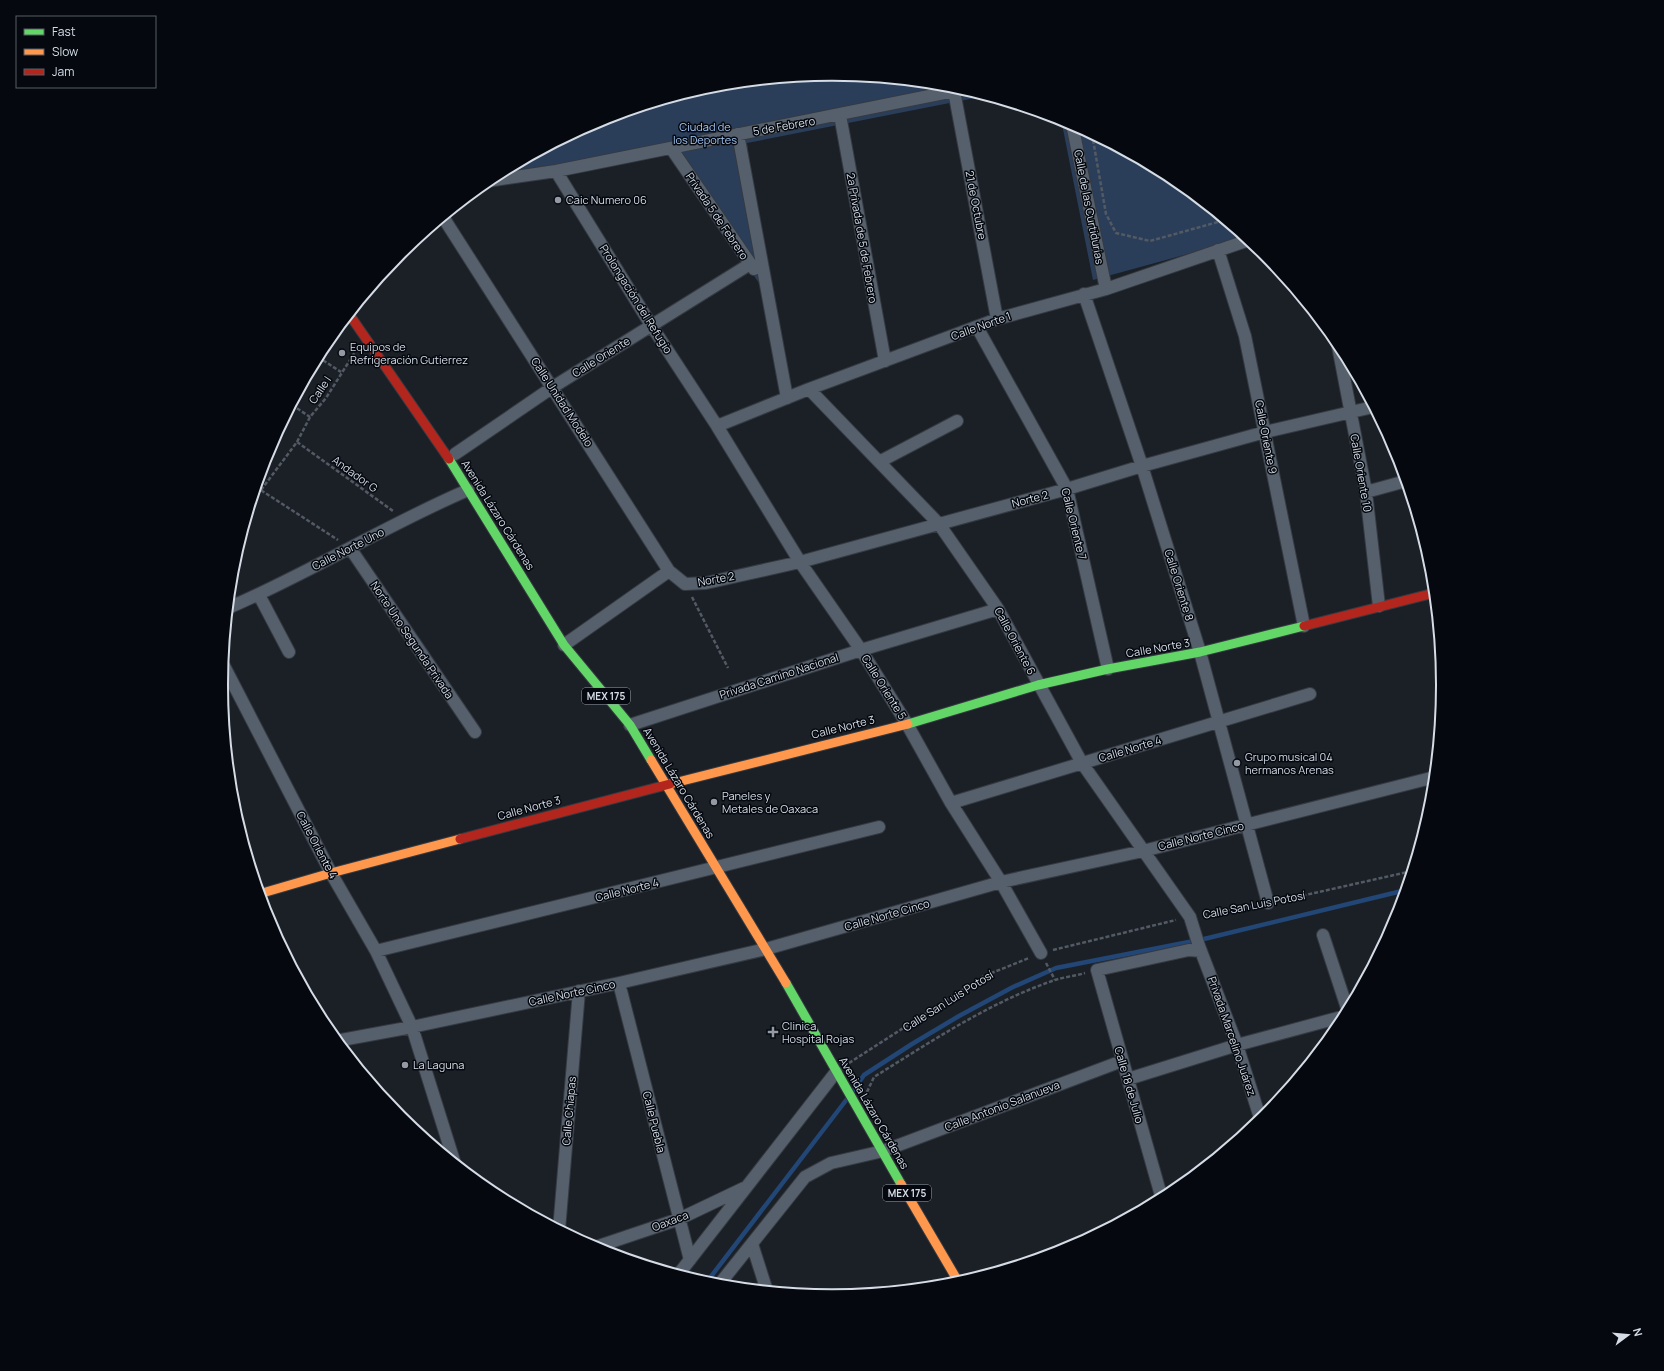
<svg xmlns="http://www.w3.org/2000/svg" width="1664" height="1371" font-family="Manrope,sans-serif">
  <style>
    .green { fill: #2a3e5a }
    .lines { fill: none; stroke-linecap: round; stroke-linejoin: round }
    .stream { stroke: #224675; stroke-width: 4.5 }
    .street-casing { stroke: #363a41; stroke-width: 14 }
    .fast-casing { stroke: #363a41; stroke-width: 11 }
    .slow-casing { stroke: #363a41; stroke-width: 11 }
    .jam-casing { stroke: #363a41; stroke-width: 11 }
    .path { stroke: #535a63; stroke-width: 2.5; stroke-dasharray: 4 2; stroke-linecap: butt }
    .street { stroke: #56606c; stroke-width: 12 }
    .fast { stroke: #63d668; stroke-width: 9 }
    .slow { stroke: #ff974d; stroke-width: 9 }
    .jam { stroke: #b3261e; stroke-width: 9 }
    .poi-dot { fill: #949aa3; stroke: #05090f; stroke-width: 1.5 }
    .labels { text-anchor: middle; stroke-width: 3; stroke-linejoin: round; paint-order: stroke }
    .shield { fill: #05090f; stroke: #979da6; stroke-width: 1 }
    .shield-label { font-size: 10px; font-weight: bold; fill: #d5dce6 }
    .street-label { font-size: 11px; fill: #d5dce6; stroke: #05090f }
    .park-label { font-size: 11px; fill: #a7caf9; stroke: #05090f }
    .poi-label { font-size: 11px; fill: #d5dce6; stroke: #05090f; text-anchor: start }
    .rim { fill: none; stroke: #d5dce6; stroke-width: 2 }
  </style>
  <rect width="100%" height="100%" fill="#1b2027"/>
  <!-- green -->
  <path class="green" d="M832 74 952 86 985 96 747 143 764 290 667 153 510 182 507 169 598 120 713 86Z
    M1061 119 1172 177 1246 238 1093 280Z"/>
  <g class="lines">
    <!-- stream -->
    <path class="stream" d="M853 1091 864 1075 912 1044 959 1016 1013 987 1056 968 1204 939 1406 890
      M706 1283 847 1099"/>
    <!-- street casing -->
    <g class="street-casing">
      <path id="street" d="M954 91 997 319
        M840 115 885 361
        M1072 124 1106 289
        M738 134 787 398
        M671 148 754 269
        M556 171 651 325 717 426 800 562 861 650 907 724 951 803 1001 882 1041 953
        M487 181 556 171 964 89
        M443 217 669 571 685 584 706 583 800 562 1067 489 1142 466 1265 432 1373 407
        M1218 250 1245 336 1304 626
        M1084 294 1142 466 1200 652 1268 903
        M977 327 1067 489 1108 669
        M1337 341 1366 492 1379 606
        M809 389 939 524 998 609 1082 763 1190 917 1199 946 1237 1045 1261 1121
        M717 426 809 389 997 319 1106 289 1249 240
        M455 454 553 387 750 264
        M879 462 957 421
        M1366 492 1406 481
        M350 548 475 732
        M259 595 289 652
        M228 608C310 573 386 525 468 490
        M564 645 669 571
        M223 664 331 873 376 951 412 1027 455 1164
        M630 725 861 650 998 609
        M951 803 1310 694
        M1323 935 1348 1011
        M376 951 879 827
        M619 983 690 1260
        M336 1041 412 1027 619 983 766 949 1001 882 1143 851 1435 777
        M1128 1079 1237 1045 1345 1016
        M1162 1199 1097 970 1189 950 1201 951
        M559 1230 579 991
        M752 1244 767 1291
        M593 1248 679 1219 744 1188
        M678 1275 836 1072
        M718 1286 805 1177 831 1163 883 1151 1122 1061"/>
    </g>
    <!-- fast casing -->
    <g class="fast-casing">
      <path id="fast" d="M449 459 564 645 630 725 651 760
        M908 724 1038 685 1108 669 1200 652 1304 626
        M786 983 901 1184"/>
    </g>
    <!-- slow casing -->
    <g class="slow-casing">
      <path id="slow" d="M651 760 786 983
        M670 784 908 724
        M259 894 331 873 460 839
        M901 1184 959 1283"/>
    </g>
    <!-- jam casing -->
    <g class="jam-casing">
      <path id="jam" d="M349 314 449 459
        M1304 626 1434 593
        M460 839 670 784"/>
    </g>
    <!-- path -->
    <path class="path" d="M1092 134 1106 214 1116 233 1150 241 1225 220
      M318 357 341 372
      M292 405 310 417
      M297 442 393 511
      M256 487 338 540
      M261 490 297 442 310 417 326 398 355 352
      M692 597 728 668
      M1279 901 1412 871
      M1203 915 1255 906
      M1053 950 1176 920
      M1046 963 1055 980
      M849 1063 984 976 1029 958
      M867 1092 874 1077C932 1041 990 1002 1055 980 1064 977 1075 976 1085 973"/>
    <!-- street -->
    <use href="#street" class="street"/>
    <!-- fast -->
    <use href="#fast" class="fast"/>
    <!-- slow -->
    <use href="#slow" class="slow"/>
    <!-- jam -->
    <use href="#jam" class="jam"/>
  </g>
  <!-- markers -->
  <g class="poi-dot">
    <circle cx="558" cy="200" r="4"/>
    <circle cx="342" cy="353" r="4"/>
    <circle cx="1237" cy="763" r="4"/>
    <circle cx="714" cy="802" r="4"/>
    <path d="M771 1026h4v4h4v4h-4v4h-4v-4h-4v-4h4z"/>
    <circle cx="405" cy="1065" r="4"/>
  </g>
  <g class="labels">
    <!-- shield labels -->
    <g class="shield">
      <rect x="582" y="688" width="48" height="16" rx="3"/>
      <rect x="883" y="1185" width="48" height="16" rx="3"/>
    </g>
    <g class="shield-label">
      <text x="606" y="700">MEX 175</text>
      <text x="907" y="1197">MEX 175</text>
    </g>
    <!-- street labels -->
    <g class="street-label">
      <text transform="translate(784 126) rotate(-10)" y="4">5 de Febrero</text>
      <text transform="translate(976 205) rotate(79)" y="4">21 de Octubre</text>
      <text transform="translate(1089 207) rotate(79)" y="4">Calle de las Curtidurías</text>
      <text transform="translate(717 216) rotate(56)" y="4">Privada 5 de Febrero</text>
      <text transform="translate(862 238) rotate(80)" y="4">2a Privada de 5 de Febrero</text>
      <text transform="translate(636 299) rotate(58)" y="4">Prolongación del Refugio</text>
      <text transform="translate(981 326) rotate(-20)" y="4">Calle Norte 1</text>
      <text transform="translate(601 357) rotate(-32)" y="4">Calle Oriente</text>
      <text transform="translate(320 390) rotate(-56)" y="4">Calle I</text>
      <text transform="translate(562 402) rotate(57)" y="4">Calle Unidad Modelo</text>
      <text transform="translate(1266 437) rotate(79)" y="4">Calle Oriente 9</text>
      <text transform="translate(1361 473) rotate(80)" y="4">Calle Oriente 10</text>
      <text transform="translate(355 474) rotate(36)" y="4">Andador G</text>
      <text transform="translate(1030 499) rotate(-15)" y="4">Norte 2</text>
      <text transform="translate(498 515) rotate(58)" y="4">Avenida Lázaro Cárdenas</text>
      <text transform="translate(1074 524) rotate(76)" y="4">Calle Oriente 7</text>
      <text transform="translate(348 549) rotate(-27)" y="4">Calle Norte Uno</text>
      <text transform="translate(716 579) rotate(-10)" y="4">Norte 2</text>
      <text transform="translate(1179 585) rotate(73)" y="4">Calle Oriente 8</text>
      <text transform="translate(412 640) rotate(56)" y="4">Norte Uno Segunda Privada</text>
      <text transform="translate(1015 641) rotate(62)" y="4">Calle Oriente 6</text>
      <text transform="translate(1158 648) rotate(-10)" y="4">Calle Norte 3</text>
      <text transform="translate(779 676) rotate(-18)" y="4">Privada Camino Nacional</text>
      <text transform="translate(884 687) rotate(58)" y="4">Calle Oriente 5</text>
      <text transform="translate(843 727) rotate(-14)" y="4">Calle Norte 3</text>
      <text transform="translate(1130 749) rotate(-17)" y="4">Calle Norte 4</text>
      <text transform="translate(679 783) rotate(59)" y="4">Avenida Lázaro Cárdenas</text>
      <text transform="translate(529 808) rotate(-15)" y="4">Calle Norte 3</text>
      <text transform="translate(1201 836) rotate(-14)" y="4">Calle Norte Cinco</text>
      <text transform="translate(317 845) rotate(62)" y="4">Calle Oriente 4</text>
      <text transform="translate(627 890) rotate(-14)" y="4">Calle Norte 4</text>
      <text transform="translate(1254 905) rotate(-11)" y="4">Calle San Luis Potosí</text>
      <text transform="translate(887 915) rotate(-16)" y="4">Calle Norte Cinco</text>
      <text transform="translate(572 993) rotate(-12)" y="4">Calle Norte Cinco</text>
      <text transform="translate(948 1001) rotate(-32)" y="4">Calle San Luis Potosí</text>
      <text transform="translate(1232 1036) rotate(71)" y="4">Privada Marcelino Juárez</text>
      <text transform="translate(1129 1085) rotate(74)" y="4">Calle 18 de Julio</text>
      <text transform="translate(1002 1106) rotate(-21)" y="4">Calle Antonio Salanueva</text>
      <text transform="translate(569 1111) rotate(-85)" y="4">Calle Chiapas</text>
      <text transform="translate(874 1113) rotate(60)" y="4">Avenida Lázaro Cárdenas</text>
      <text transform="translate(654 1122) rotate(76)" y="4">Calle Puebla</text>
      <text transform="translate(670 1221) rotate(-21)" y="4">Oaxaca</text>
    </g>
    <!-- park labels -->
    <g class="park-label">
      <text x="705" y="131">Ciudad de<tspan x="705" dy="13">los Deportes</tspan></text>
    </g>
    <!-- poi labels -->
    <g class="poi-label">
      <text x="566" y="204">Caic Numero 06</text>
      <text x="350" y="351">Equipos de<tspan x="350" dy="13">Refrigeración Gutierrez</tspan></text>
      <text x="1245" y="761">Grupo musical 04<tspan x="1245" dy="13">hermanos Arenas</tspan></text>
      <text x="722" y="800">Paneles y<tspan x="722" dy="13">Metales de Oaxaca</tspan></text>
      <text x="782" y="1030">Clinica<tspan x="782" dy="13">Hospital Rojas</tspan></text>
      <text x="413" y="1069">La Laguna</text>
    </g>
  </g>
  <!-- crop -->
  <path d="M0 0H1664V1371H0ZM228 685a604 604 0 1 1 1208 0a604 604 0 1 1-1208 0Z" fill="#05090f" fill-rule="evenodd"/>
  <path class="rim" d="M228 685a604 604 0 1 1 1208 0a604 604 0 1 1-1208 0Z"/>
  <!-- legend -->
  <rect x="16" y="16" width="140" height="72" fill="#05090f" stroke="#585d65"/>
  <rect x="24" y="29" width="20" height="6" fill="#63d668" stroke="#585d65"/>
  <text x="52" y="36" font-size="12" fill="#d5dce6">Fast</text>
  <rect x="24" y="49" width="20" height="6" fill="#ff974d" stroke="#585d65"/>
  <text x="52" y="56" font-size="12" fill="#d5dce6">Slow</text>
  <rect x="24" y="69" width="20" height="6" fill="#b3261e" stroke="#585d65"/>
  <text x="52" y="76" font-size="12" fill="#d5dce6">Jam</text>
  <!-- north arrow -->
  <g transform="translate(1628 1335) rotate(74)" stroke="#05090f" stroke-width="3" paint-order="stroke">
  <path d="M0-3L7 15L0 10L-7 15Z" fill="#d5dce6"/>
  <text y="-6" font-size="11" font-weight="bold" text-anchor="middle" fill="#d5dce6">N</text>
  </g>
</svg>
